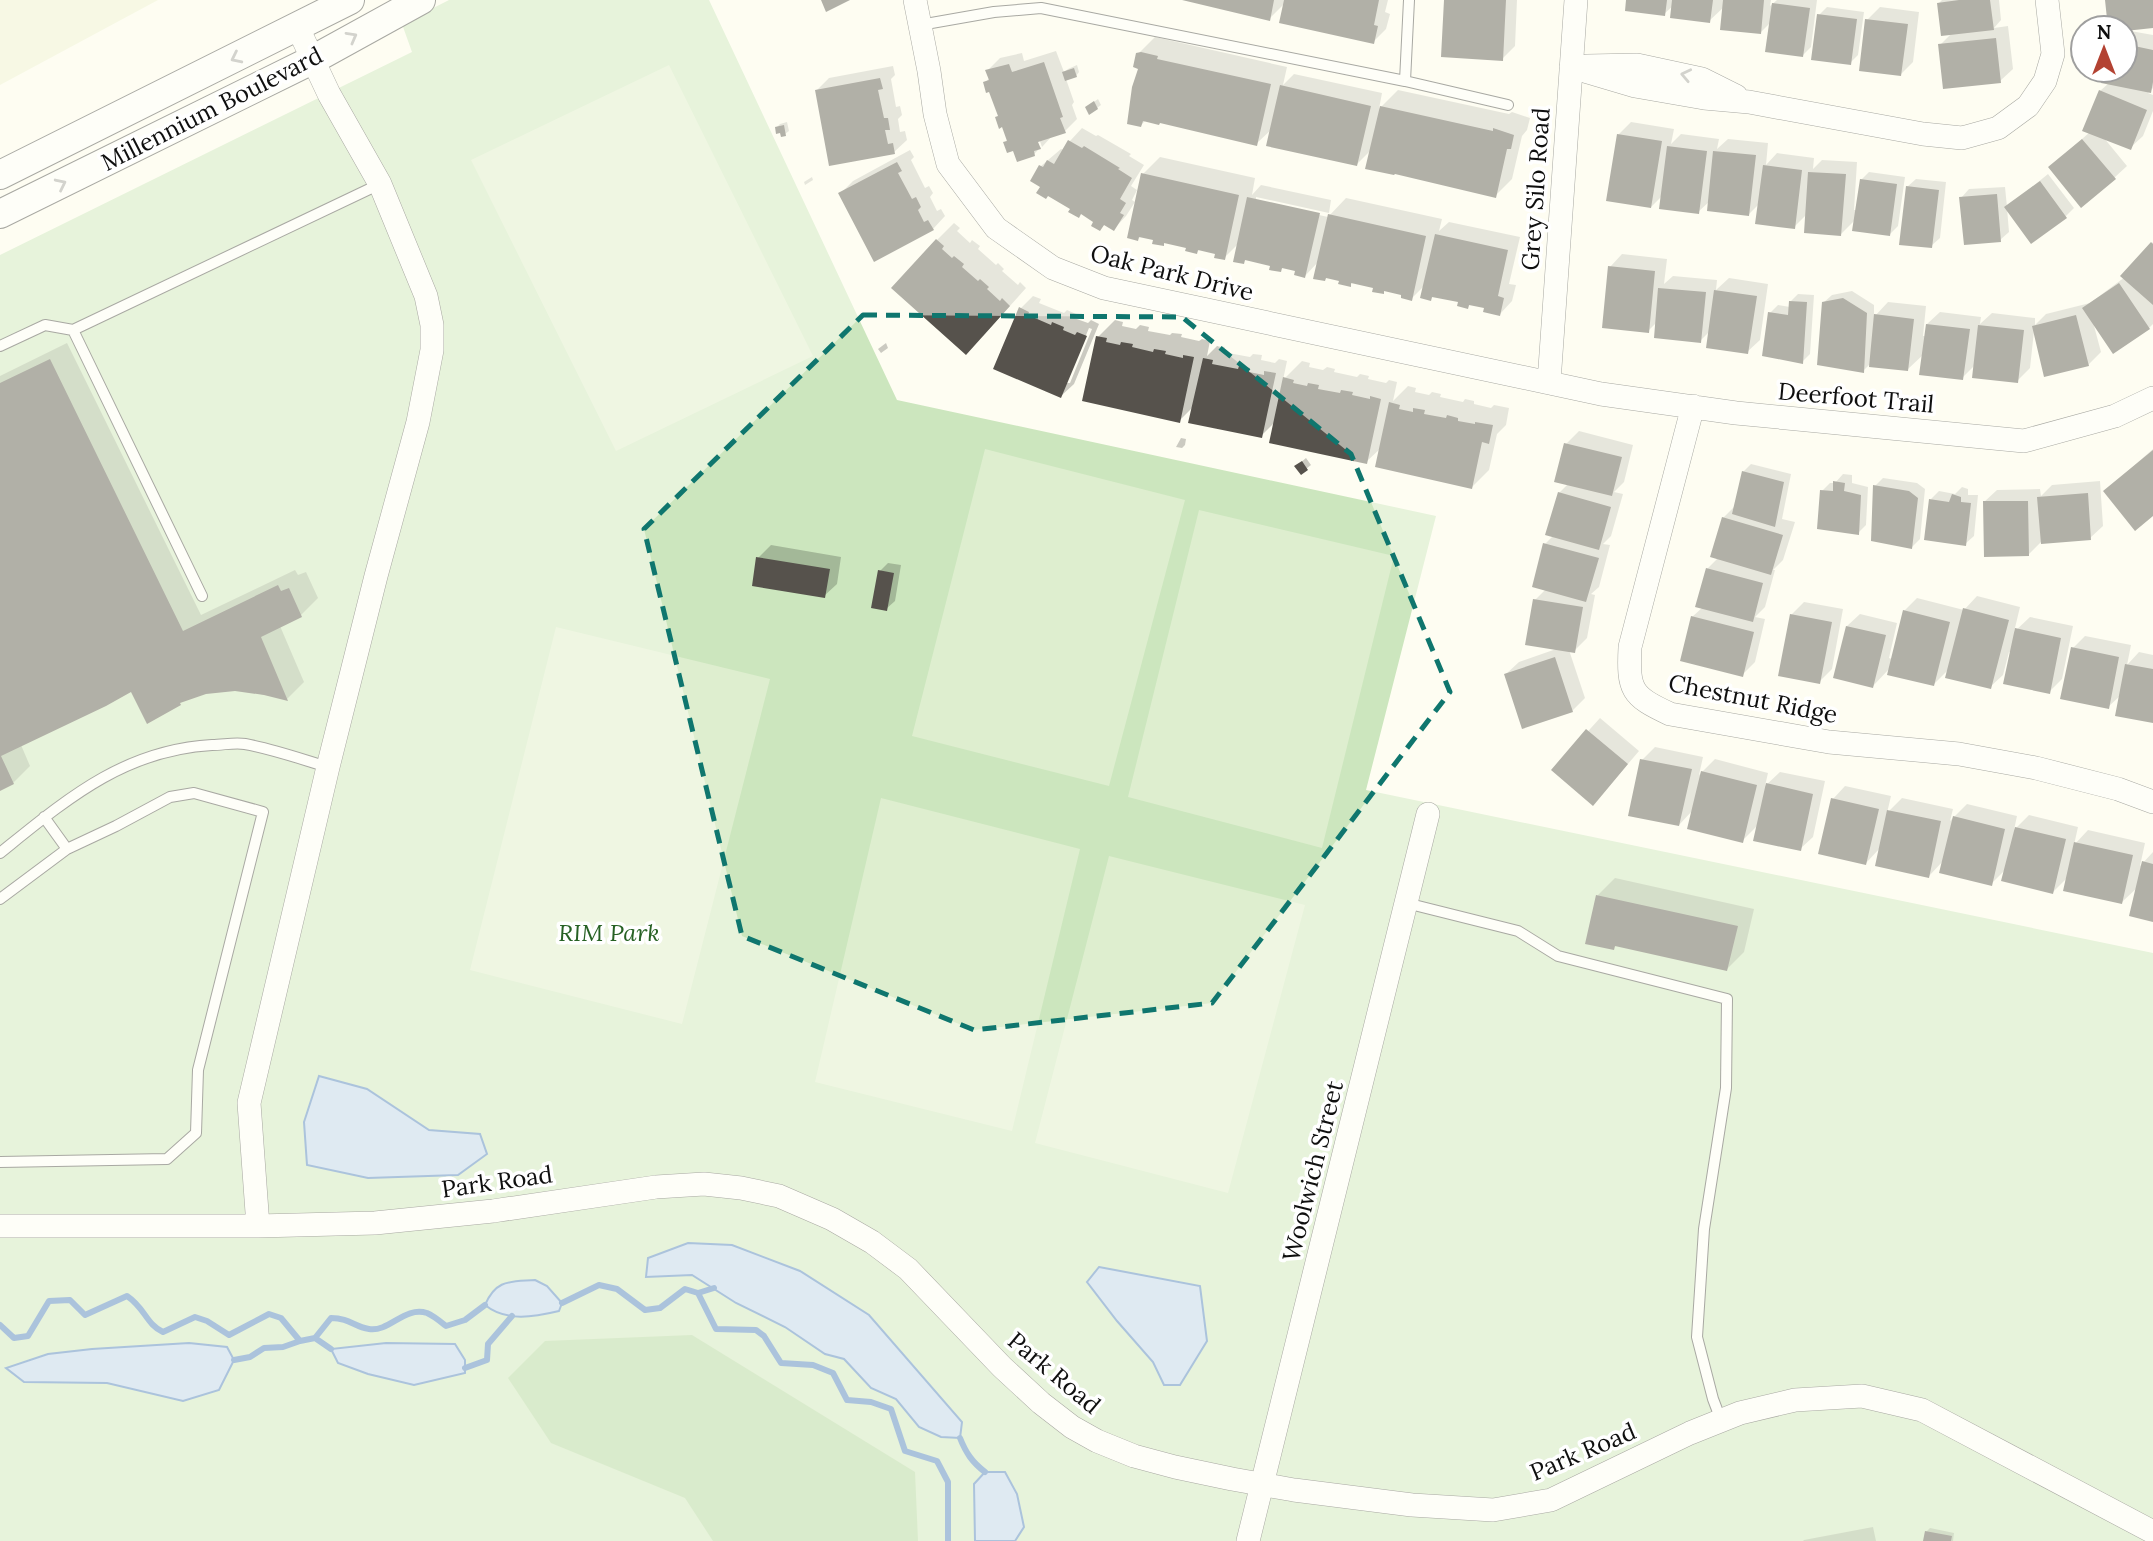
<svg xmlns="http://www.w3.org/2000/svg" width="2153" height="1541" font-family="Lora,serif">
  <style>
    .farmland { fill: #eff2d3 }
    .green { fill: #cce6be }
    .forest { fill: #aed59e }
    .pitch { fill: #deeecf }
    .water { fill: #bad3f1; stroke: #487cc2; stroke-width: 2 }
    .shadow { fill: #0003; fill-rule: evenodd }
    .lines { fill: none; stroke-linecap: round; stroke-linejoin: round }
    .stream { stroke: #487cc2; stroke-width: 6 }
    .building { fill: #56524c }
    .service-casing { stroke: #424242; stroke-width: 12 }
    .minor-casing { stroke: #424242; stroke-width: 24 }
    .tertiary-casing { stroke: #424242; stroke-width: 30 }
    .service { stroke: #fff; stroke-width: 10 }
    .minor { stroke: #fff; stroke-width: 23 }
    .tertiary { stroke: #fff; stroke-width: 28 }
    .oneway { stroke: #9f9f9f }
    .marked { fill: none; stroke: #0f766e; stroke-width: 5; stroke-dasharray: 14 9; stroke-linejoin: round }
    .labels { text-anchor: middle; stroke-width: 7; stroke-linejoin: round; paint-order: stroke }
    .street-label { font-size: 24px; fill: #0f0f0f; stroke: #fff }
    .park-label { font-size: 24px; font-style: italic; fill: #276124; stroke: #fff }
  </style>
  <rect width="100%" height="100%" fill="#fefdf2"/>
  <!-- farmland -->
  <path class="farmland" d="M0 0H158L0 85Z"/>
  <!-- green -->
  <path class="green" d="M449 0H709L897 400 1436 516 1366 790 2153 953V1541H0V255L412 52 402 24Z"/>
  <!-- forest -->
  <path class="forest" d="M692 1335 915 1472 918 1541H713L685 1498 551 1443 508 1378 545 1341Z"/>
  <!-- pitch -->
  <path class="pitch" d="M669 65 813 356 616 451 471 160Z
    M985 449 1185 500 1109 786 912 736Z
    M1199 510 1394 556 1322 848 1128 797Z
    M556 627 770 679 682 1024 470 970Z
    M881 798 1080 849 1012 1131 815 1082Z
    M1109 856 1305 905 1228 1193 1035 1143Z"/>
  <!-- water -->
  <path class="water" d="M319 1076 367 1089 429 1130 480 1134 487 1154 458 1175 368 1178 307 1165 304 1122Z
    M688 1243 732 1245 800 1271 869 1315 962 1422 960 1438 941 1437 919 1427 896 1399 871 1388 844 1359 825 1354 785 1327 736 1303 692 1275 646 1277 648 1258Z
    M1099 1267 1200 1286 1207 1341 1180 1385H1164L1153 1362 1117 1321 1087 1282Z
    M535 1280 547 1286 562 1303 559 1311C534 1317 506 1322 485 1305 496 1279 510 1282 535 1280Z
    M189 1343 227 1347 234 1360 219 1390 183 1401 107 1383 24 1382 6 1368 48 1354 92 1349Z
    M386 1343 455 1344 465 1360V1373L414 1385 368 1374 338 1363 331 1349Z
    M985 1472H1005L1017 1494 1024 1527 1015 1541H975L974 1484Z"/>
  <!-- shadow -->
  <path class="shadow" d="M1185 0H1388L1385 12 1390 14 1386 29 1373 42 1285 3 1269 19Z
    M1446 0H1517L1515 46 1502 59Z
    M1628 0H1771L1770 6 1777 0H1817L1811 47 1803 55 1771 22 1760 33 1724 7 1709 21 1674 5 1664 14Z
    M1942 0H1999L2001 20 1994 28 2008 26 2013 69 2000 81 1940 45 1952 33 1939 3Z
    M2107 0H2153V26L2125 30 2153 35V88L2148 93 2153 95V111L2143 136 2130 148 2104 138 2127 166 2114 178 2050 167 2090 132 2100 91 2109 83 2106 70H2125V28H2109Z
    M1827 7 1864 12 1858 55 1850 63 1819 15Z
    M1880 7 1919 12 1913 62 1900 75 1867 20Z
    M1155 37 1287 67 1283 85 1294 74 1382 93 1379 109 1398 90 1509 114 1512 112 1530 118 1527 130 1522 136 1512 179 1495 196 1372 149 1357 164 1272 129 1256 144 1160 122 1146 120 1141 125 1140 67 1138 54Z
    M1056 51 1064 72 1068 69 1077 65 1079 72 1076 76 1066 79 1074 102 1072 105 1077 119 1065 131 1052 136 1042 147 1037 133 1038 147H1041L1034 154 1014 148 1005 142 1008 139 990 89 985 83 990 77 987 71 1000 58 1022 53 1024 61Z
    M893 66 895 75 891 79 896 107 900 106 902 115 898 119 900 132 905 131 907 140 894 152 817 90 829 78Z
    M1098 99 1101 105 1097 108 1087 107Z
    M787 122 789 131 785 134 777 127 780 124Z
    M1631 122 1674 129 1671 144 1681 134 1719 139 1717 149 1728 139 1768 143 1766 165 1777 153 1814 158 1813 169 1822 160 1857 162 1854 210H1857L1861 180 1869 172 1905 177 1898 226 1889 235 1856 219 1841 234 1807 214 1794 227 1760 203 1749 214 1710 201 1698 212 1663 195 1651 207 1618 135Z
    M1082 128 1096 136 1098 135 1131 154 1129 156 1144 165 1131 186 1137 190 1132 200 1135 202 1126 216 1114 229 1105 224 1100 229 1096 221 1072 209 1042 186 1041 166 1061 149 1064 150 1070 141Z
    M910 150 914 157 911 160 925 188 929 186 933 193 930 197 937 211 941 209 945 216 933 229 840 194 853 181Z
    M1160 157 1255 178 1252 195 1261 185 1331 200 1329 213 1256 197V201L1328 217 1346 198 1442 219 1439 231 1449 222 1520 237 1509 284 1516 285 1512 301 1500 314 1486 306 1471 303 1468 307 1460 301 1434 295 1431 299 1425 285 1411 299 1404 294 1386 290 1383 292 1375 287 1353 282 1350 285 1341 280 1327 277 1325 279 1319 261 1305 276 1298 270 1284 267 1280 270 1272 265 1247 259 1243 262 1238 244 1224 258 1217 253 1200 249 1197 252 1188 246 1166 241 1163 245 1155 239 1141 236 1138 239 1143 174Z
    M2048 174 2074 208 2066 216 2007 208 2009 232 2000 240 1961 198 1969 189 2005 187 2007 207Z
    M812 177 813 180 805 185 804 182Z
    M1916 179 1946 182 1940 238 1931 246 1907 187Z
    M954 223 960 228 957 231 970 243 972 240 980 246 978 249 996 265 998 263 1004 269 1002 271 1018 285 1020 282 1026 288 983 336 937 240Z
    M2153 242V324L2149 328 2093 322 2101 352 2088 365 2034 331 2030 368 2017 381 1975 365 1962 378 1924 354 1908 369 1869 365 1863 371 1823 303 1832 295 1852 291 1874 305V317L1888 302 1926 306 1923 336H1926L1927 324 1940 312 1981 317 1980 324 1992 313 2035 318V325L2046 314 2090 303 2125 277 2123 276Z
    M1622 254 1667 259 1664 284 1673 276 1717 280 1716 290 1729 278 1768 284 1760 340 1747 352 1710 331 1700 341 1657 322 1648 331 1610 267Z
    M1798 294 1814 295 1810 354 1802 362 1770 313 1778 305 1790 307V302Z
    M1033 296 1041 299 1039 303 1064 313 1067 310 1076 314 1074 318 1088 323 1091 320 1099 324 1074 384 1061 396 1021 308ZM1089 328 1092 329 1070 383H1066Z
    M1115 320 1123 322 1122 326 1136 329 1140 325 1149 327 1148 331 1170 335 1172 333 1182 334 1181 337 1199 341 1202 339 1210 341 1207 356 1217 346 1225 347 1223 352 1250 357 1253 354 1262 355 1261 360 1275 363 1279 359 1287 361 1283 380 1302 361 1310 363 1309 367 1323 370 1327 367 1335 369 1334 372 1357 377 1360 374 1369 376 1368 379 1386 383 1389 380 1397 382 1393 401 1408 386 1416 388 1415 392 1429 395 1432 392 1441 394 1440 397 1463 402 1465 399 1474 401V404L1491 408 1494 405 1509 408 1506 425 1497 434 1489 470 1472 487 1381 448 1366 462 1275 422 1261 436 1194 406 1179 421 1098 337Z
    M67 343 201 615 295 570 298 575 306 572 318 598 301 615 280 626 304 682 287 699 235 689 206 693 184 700 148 721 131 690 21 745 30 766 13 783 0 789V376Z
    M886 343 888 348 881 353 878 349Z
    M1579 431 1633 445 1624 482 1614 492 1623 494 1611 536 1603 544 1610 545 1599 587 1591 594 1595 595 1587 638 1574 651 1569 650 1585 698 1572 711 1506 674 1519 662 1559 648 1535 600 1546 589 1545 544 1553 536 1559 493 1568 484 1566 444Z
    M1181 438 1186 439 1185 445 1182 448 1176 447Z
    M2153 449V514L2105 491Z
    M1306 458 1311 465 1301 473 1300 463Z
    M1751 464 1791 474 1782 519 1795 522 1783 560 1773 570H1775L1765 607 1755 617 1765 619 1755 662 1742 675 1692 617 1703 607 1707 569 1719 557 1723 518 1735 506 1743 472Z
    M1843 474 1852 475V483L1868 487 1866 525 1858 533 1822 491 1830 483H1835Z
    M1883 478 1917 483 1925 489 1920 539 1912 547 1875 486Z
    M2100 481 2103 526 2090 538 2041 542 2029 554 1984 502 1997 490 2040 489 2041 496 2052 485Z
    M1962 487 1968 489V495H1978L1974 536 1965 544 1931 499 1939 491 1955 494Z
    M771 545 841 557 837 584 824 596 758 558Z
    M888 563 901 565 895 601 886 609 880 571Z
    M1977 596 2020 607 2014 632 2030 617 2073 626 2062 679 2049 692 2012 653 2009 652 2003 675 1990 687 1949 669 1934 684 1890 668 1873 686 1847 626 1860 614 1897 623 1889 658 1892 659 1904 611 1917 598 1964 610Z
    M1804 602 1843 609 1832 669 1819 682 1791 615Z
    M2085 636 2131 645 2127 665 2139 652 2153 655V722L2121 695 2108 707 2073 648Z
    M1600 718 1639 751 1605 791 1553 770Z
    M1655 747 1703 757 1699 775 1715 759 1768 773 1765 786 1780 772 1825 781 1813 837 1800 849 1759 824 1742 841 1693 810 1679 825 1642 760Z
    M1845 786 1891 796 1887 813 1902 798 1953 809 1950 821 1967 804 2017 816 2014 830 2029 815 2078 827 2074 845 2088 830 2145 843 2140 866 2153 852V920L2138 887 2122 902 2069 876 2053 892 2006 869 1991 884 1944 860 1929 876 1881 847 1866 863 1833 799Z
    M1615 878 1754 909 1744 952 1727 969 1617 945 1613 948 1598 895Z
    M1873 1527 1876 1541H1803L1804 1540Z
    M1930 1528 1954 1533 1953 1541H1925L1926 1532Z"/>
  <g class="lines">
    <!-- stream -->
    <path class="stream" d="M698 1293 714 1288
      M562 1303 599 1285 617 1289 645 1310 660 1308 685 1289 698 1293 716 1329 756 1330 764 1336 781 1363 813 1365 833 1373 847 1400 871 1402 891 1409 905 1451 937 1461 948 1482V1541
      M0 1325 14 1338 28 1336 49 1301 70 1300 85 1315 127 1296C145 1308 146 1324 163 1332L195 1317 207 1321 229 1335 269 1314 281 1318 300 1341 315 1338 331 1318C350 1318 354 1327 369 1329 390 1332 404 1306 427 1313 434 1316 441 1322 446 1326L465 1320 485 1305
      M315 1338 331 1349
      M234 1360 250 1357 264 1348 283 1347 300 1341
      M465 1368 487 1360 488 1344 512 1316
      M960 1438C966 1453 972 1462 985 1472"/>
  </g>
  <!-- building -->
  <path class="building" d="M821 0H850L826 12Z
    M1182 0H1274L1270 21Z
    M1284 0H1379L1374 25 1378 26 1374 44 1279 23Z
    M1444 0H1506L1503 61 1441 57Z
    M1626 0H1667L1665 16 1625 11Z
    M1672 0H1713L1710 23 1670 18Z
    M1723 0H1764L1761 34 1720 30Z
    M1959 0H1990L1994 30 1941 36 1937 3Z
    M2105 0H2153V28L2125 31V28H2108Z
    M1772 3 1810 8 1803 57 1765 52Z
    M1817 14 1857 19 1851 65 1811 60Z
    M1865 19 1908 24 1901 76 1859 71Z
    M1996 38 2001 83 1943 89 1938 44Z
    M2125 44 2153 50V82L2151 93 2101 83 2104 70H2125Z
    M1141 52 1158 56 1157 59 1271 84 1257 146 1160 123 1159 125 1143 121 1141 127 1127 124 1132 87 1138 69 1133 67 1136 53Z
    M1044 62 1063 117 1060 118 1066 133 1038 142 1041 149 1034 151 1035 156 1017 162 1013 151 1007 153 1003 142 1007 141 1002 127 999 129 995 117 998 116 989 92 986 93 983 82 989 80 985 70 1009 64 1012 72Z
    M1074 68 1077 77 1065 81 1062 72Z
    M880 78 883 89 878 90 884 118H888L890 130H885L888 144 893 143 895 154 829 166 815 90Z
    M1280 85 1371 106 1357 166 1266 146Z
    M2099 90 2147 110 2131 150 2082 131Z
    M1094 101 1098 109 1089 115 1085 107Z
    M1380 106 1493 131V128L1514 135 1511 149H1507L1496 198 1395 174 1394 175 1365 169Z
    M784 125 786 136 781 137 780 133 776 134 775 127Z
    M1617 134 1662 141 1651 208 1606 201Z
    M2082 139 2116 179 2081 208 2048 167Z
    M1068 140 1082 148 1084 146 1120 168 1118 169 1132 178 1120 199 1126 203 1120 213 1124 215 1114 231 1104 225 1100 231 1091 226 1093 222 1081 214 1079 218 1068 212 1070 209 1048 196 1046 199 1036 193 1040 187 1030 181 1039 165 1043 167 1047 160 1054 164Z
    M1667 146 1707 151 1699 214 1659 209Z
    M1713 151 1756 155 1749 216 1707 211Z
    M897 162 902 171 898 173 912 199 916 197 921 207 918 210 924 222 928 220 934 230 874 262 838 193Z
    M1763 165 1802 170 1795 229 1755 224Z
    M1808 172 1846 174 1841 236 1804 233Z
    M1141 173 1239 195 1225 260 1214 258 1215 254 1198 250 1197 254 1185 251 1186 248 1164 243V246L1152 244 1153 240 1139 237 1138 241 1127 238Z
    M1860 179 1897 184 1890 236 1852 231Z
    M2040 181 2067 218 2031 244 2004 207Z
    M1906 186 1939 190 1932 248 1899 245Z
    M1997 194 2001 242 1964 245 1959 197Z
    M1247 197 1320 213 1305 278 1294 275 1295 271 1282 268 1281 272 1269 270 1270 266 1245 260 1244 264 1233 262Z
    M1328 214 1426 236 1412 301 1401 298V295L1384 291V294L1372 292 1373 288 1351 283V287L1338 284 1339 281 1326 278 1325 281 1313 279Z
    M1435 234 1508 250 1498 296 1504 298 1500 316 1483 312 1484 308 1469 305 1468 309 1457 306 1458 302 1432 297 1431 301 1420 298Z
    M936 239 944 246 942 249 952 258 954 256 964 264 962 267 978 281 980 279 989 287 987 289 1000 301 1002 298 1010 306 966 355 891 288Z
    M2151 242 2153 244V305L2120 276Z
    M1608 266 1655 271 1649 333 1602 328Z
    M2119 283 2150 329 2113 354 2082 308Z
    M1658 288 1706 292 1701 343 1654 338Z
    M1714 290 1757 296 1748 354 1706 348Z
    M1843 298 1867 313 1864 373 1817 365 1822 302Z
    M1789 301 1807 302 1803 364 1762 356 1768 312 1788 315Z
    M1019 307 1029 312 1028 315 1051 325 1052 322 1064 327 1063 330 1075 335 1077 332 1087 336 1061 398 993 369Z
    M1874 314 1914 319 1908 371 1869 367Z
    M2076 315 2089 366 2044 377 2032 326Z
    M1926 324 1970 329 1963 380 1919 375Z
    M1978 325 2024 330 2018 383 1972 378Z
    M1096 336 1107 338 1106 342 1120 345 1121 342 1133 344 1132 347 1153 352 1154 349 1166 351 1165 354 1183 358V355L1194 357 1180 423 1082 401Z
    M1203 358 1213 360 1212 364 1238 369 1239 366 1250 368 1249 372 1264 375V371L1276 373 1262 438 1188 423Z
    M50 359 183 631 278 585 281 591 289 588 302 617 261 637 288 701 264 695 235 691 206 694 180 703 181 705 147 724 131 692 106 706 1 756 14 784 0 791V383Z
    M1283 377 1294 380 1293 383 1307 386 1308 383 1319 385 1318 389 1340 393 1341 390 1353 392 1352 395 1370 399V396L1381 399 1367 464 1269 443Z
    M1389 402 1400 405 1399 409 1413 412V408L1425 410 1424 414 1446 418 1447 415 1458 418V421L1475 424V422L1493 425 1489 444 1482 442 1472 489 1375 467Z
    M1564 443 1622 457 1612 496 1554 482Z
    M2153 450V516L2135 531 2103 491Z
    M1302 461 1308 470 1301 475 1294 466Z
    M1742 471 1784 482 1775 527 1732 514Z
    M1833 481 1845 483 1844 491 1861 495 1859 535 1817 529 1820 490 1833 491Z
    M1873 485 1909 491 1918 498 1912 549 1871 541Z
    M1558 492 1611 507 1599 550 1545 535Z
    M2088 493 2091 540 2041 544 2037 497Z
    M1952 494 1961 497V502L1971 503 1966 546 1924 540 1929 499 1949 502Z
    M1983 501H2028L2029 556 1984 557Z
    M1722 517 1783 535 1771 575 1710 557Z
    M1543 543 1599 558 1586 602 1532 587Z
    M756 557 830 569 825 598 752 586Z
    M1706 568 1763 583 1753 622 1695 607Z
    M878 570 894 573 887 611 871 608Z
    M1533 599 1583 607 1575 653 1525 645Z
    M1963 608 2009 620 1991 689 1945 678Z
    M1903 610 1950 622 1934 686 1887 675Z
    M1790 614 1832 622 1820 684 1778 676Z
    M1691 616 1754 632 1743 677 1680 661Z
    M1846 626 1886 635 1873 688 1833 678Z
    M2015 628 2061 638 2050 694 2003 684Z
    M2071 647 2119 657 2109 709 2060 699Z
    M1555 657 1573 712 1522 729 1504 674Z
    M2125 664 2153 669V723L2115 716Z
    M1586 729 1628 764 1593 806 1551 770Z
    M1640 759 1692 769 1679 826 1628 816Z
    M1701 771 1757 785 1743 843 1687 829Z
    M1766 783 1813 794 1801 851 1753 841Z
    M1831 798 1879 809 1866 865 1818 854Z
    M1887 810 1941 821 1929 878 1875 866Z
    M1953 816 2005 829 1992 886 1939 873Z
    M2015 827 2066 839 2053 894 2001 881Z
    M2074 842 2133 855 2122 904 2063 891Z
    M2142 861 2153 864V922L2129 916Z
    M1596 895 1738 926 1727 971 1615 946 1614 950 1585 944Z
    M1925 1531 1952 1536 1951 1541H1923Z"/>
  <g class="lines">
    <!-- service casing -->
    <g class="service-casing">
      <path id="service" d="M920 25 994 12 1041 8 1405 81 1508 105
        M1405 81 1409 0
        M73 330 380 184
        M0 346 45 325 73 330 202 596
        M44 817 67 849
        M0 853C66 800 123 750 212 745 223 745 235 742 245 744 273 749 301 759 328 767
        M0 899 67 849 116 826 170 797 194 793 263 812 198 1070 196 1133 167 1159 0 1162
        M1406 903 1518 931 1558 956 1727 999 1726 1088 1704 1229 1697 1337 1713 1399 1721 1420"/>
    </g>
    <!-- minor casing -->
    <g class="minor-casing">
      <path id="minor" d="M915 0 929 71 935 114 948 164 996 228 1053 268 1104 288 1601 394 1736 413 2024 441 2115 416 2153 398
        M1587 66 1637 65 1702 79 1736 96
        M1571 67 1635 86 1704 98 1749 102 1923 134 1962 138 1998 128 2028 106 2045 81 2053 54 2047 0
        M1549 382 1576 0
        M1693 406 1630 647C1628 690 1631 696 1670 714L1829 742 1959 754 2036 768 2118 789 2153 802
        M0 1226H258L375 1223 493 1211 656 1187 704 1184 741 1188 779 1196 832 1219 872 1242 908 1269 1002 1367 1041 1403 1072 1427 1097 1441 1134 1456 1175 1467 1232 1479 1294 1490 1412 1505 1493 1510 1551 1500 1690 1433 1740 1413 1795 1400 1862 1396 1922 1410 2153 1532
        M258 1226 249 1103 328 767 376 576 418 422 432 350V325L426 296 380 184 329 94 298 28
        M1248 1541 1428 814"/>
    </g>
    <!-- tertiary casing -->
    <g class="tertiary-casing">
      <path id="tertiary" d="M0 175 350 0
        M0 214 314 59 421 0"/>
    </g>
    <!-- service -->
    <use href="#service" class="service"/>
    <!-- minor -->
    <use href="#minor" class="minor"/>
    <!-- tertiary -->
    <use href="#tertiary" class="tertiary"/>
  </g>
  <!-- one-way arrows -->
  <defs><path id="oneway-chevron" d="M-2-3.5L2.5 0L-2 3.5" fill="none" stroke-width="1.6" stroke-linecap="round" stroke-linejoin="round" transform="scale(1.75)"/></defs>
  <g class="oneway">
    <use href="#oneway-chevron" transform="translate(352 37) rotate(-29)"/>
    <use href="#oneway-chevron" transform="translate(236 58) rotate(154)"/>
    <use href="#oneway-chevron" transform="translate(1686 75) rotate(-168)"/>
    <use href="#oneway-chevron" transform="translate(61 184) rotate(-26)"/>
  </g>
  <!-- marked area -->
  <path d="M0 0H2153V1541H0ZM863 315 1182 317 1351 454 1450 692 1212 1003 974 1030 742 936 644 529Z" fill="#fefdf2" fill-opacity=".55" fill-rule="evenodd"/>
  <path class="marked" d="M863 315 1182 317 1351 454 1450 692 1212 1003 974 1030 742 936 644 529Z"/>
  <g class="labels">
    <!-- street labels -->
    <g class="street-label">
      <text transform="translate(212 109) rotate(-27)" y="8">Millennium Boulevard</text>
      <text transform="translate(1536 189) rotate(-86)" y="8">Grey Silo Road</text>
      <text transform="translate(1172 273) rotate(14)" y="8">Oak Park Drive</text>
      <text transform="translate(1856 398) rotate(5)" y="8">Deerfoot Trail</text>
      <text transform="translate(1753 699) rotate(11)" y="8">Chestnut Ridge</text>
      <text transform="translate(1313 1171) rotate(-76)" y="8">Woolwich Street</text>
      <text transform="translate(497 1182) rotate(-8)" y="8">Park Road</text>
      <text transform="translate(1054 1373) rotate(40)" y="8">Park Road</text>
      <text transform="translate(1583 1452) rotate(-23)" y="8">Park Road</text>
    </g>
    <!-- park labels -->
    <g class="park-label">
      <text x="609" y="941">RIM Park</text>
    </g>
  </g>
  <!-- north arrow -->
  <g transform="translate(2104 49)"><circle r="33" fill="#ffffff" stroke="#9f9f9f" stroke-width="2"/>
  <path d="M0-5L12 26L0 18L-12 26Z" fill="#b34232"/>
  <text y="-10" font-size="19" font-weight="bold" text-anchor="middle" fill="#0f0f0f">N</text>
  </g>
</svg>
